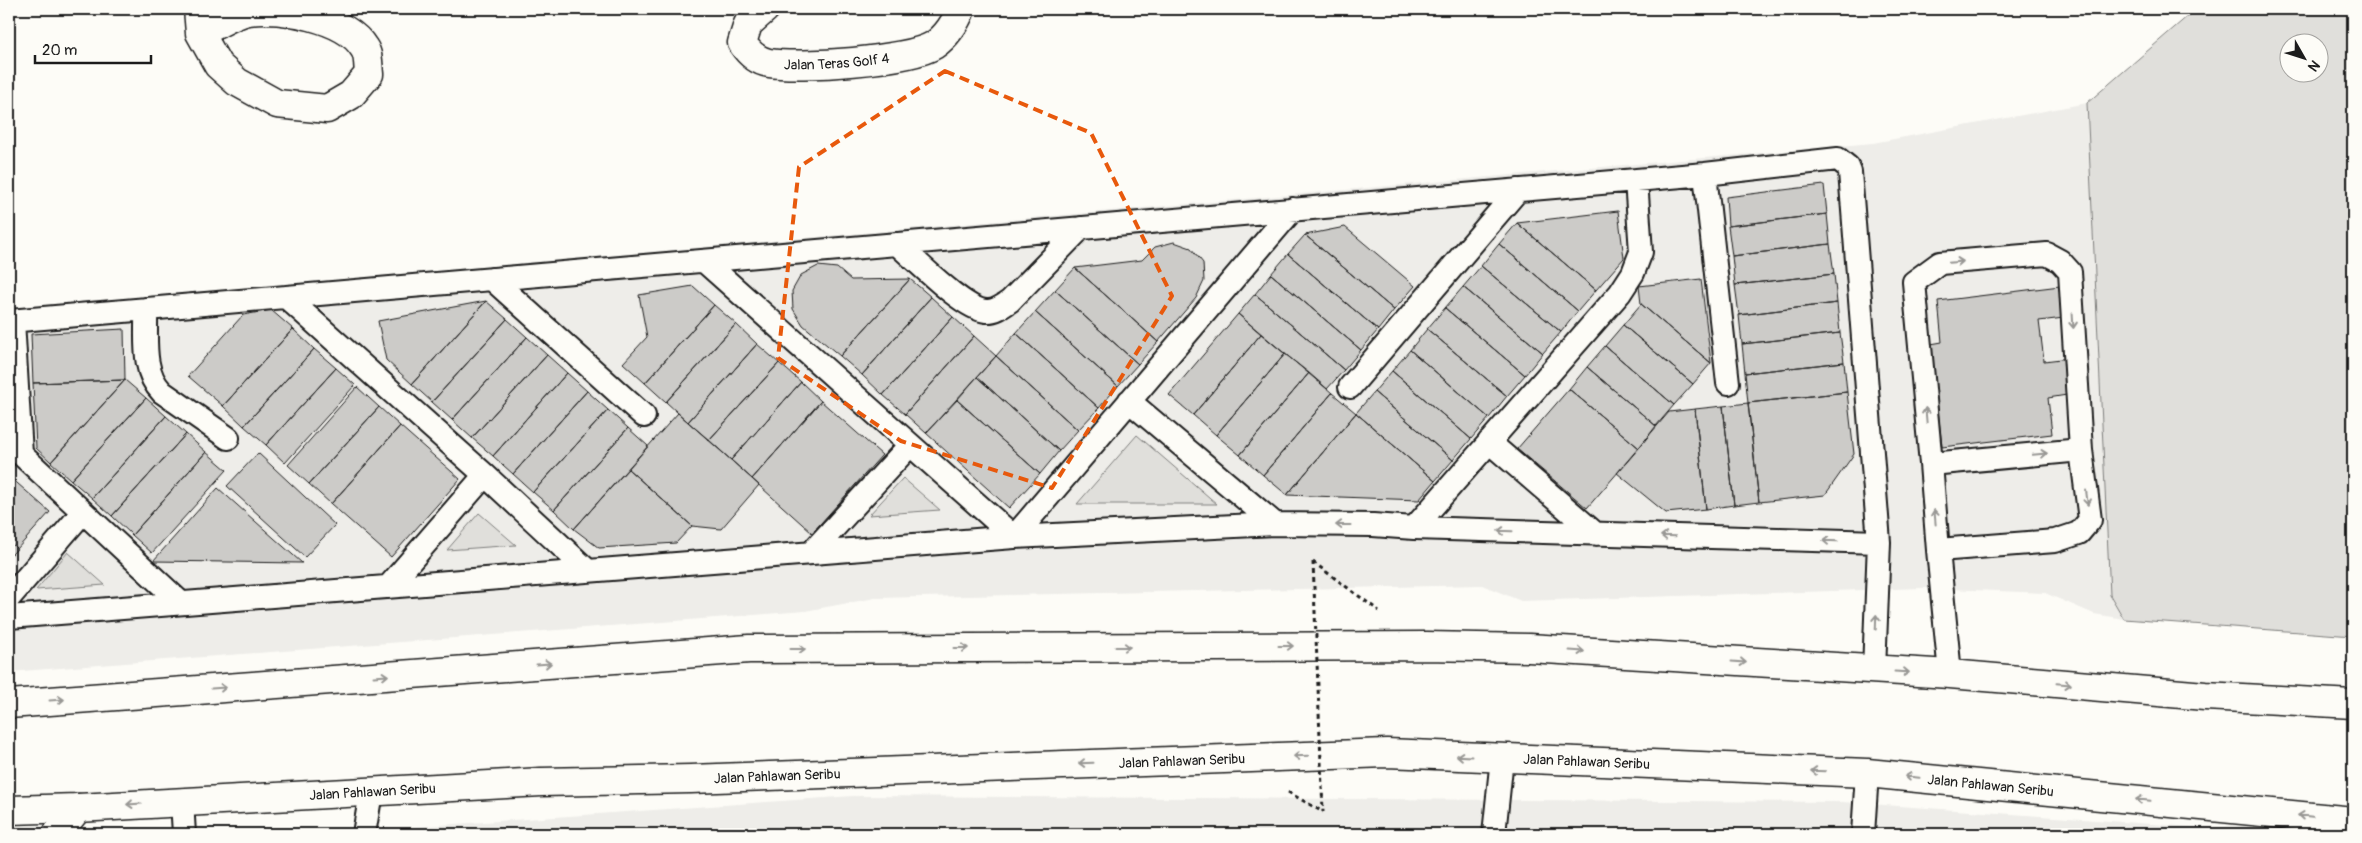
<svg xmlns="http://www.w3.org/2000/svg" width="2362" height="843" font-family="Pangolin,sans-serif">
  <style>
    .built { fill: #eeede9 }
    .green { fill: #e0dfdb; stroke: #7e7e7c; fill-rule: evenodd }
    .building { fill: #cccbc8; stroke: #1c1c1c }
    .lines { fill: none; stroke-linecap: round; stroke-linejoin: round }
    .lane-casing { stroke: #1c1c1c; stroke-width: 26 }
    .street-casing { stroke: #1c1c1c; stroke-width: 31 }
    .primary-casing { stroke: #1c1c1c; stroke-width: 31 }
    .path { stroke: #1c1c1c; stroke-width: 3; stroke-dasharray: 4 4; stroke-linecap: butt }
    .lane { stroke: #fdfcf7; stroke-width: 22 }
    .street { stroke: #fdfcf7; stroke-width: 28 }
    .primary { stroke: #fdfcf7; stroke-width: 28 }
    .path-bridge { stroke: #1c1c1c; stroke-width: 3; stroke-dasharray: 4 4; stroke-linecap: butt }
    .oneway { stroke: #989794 }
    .marked { fill: none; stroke: #e8590c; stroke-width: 4; stroke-dasharray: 10 6; stroke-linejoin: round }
    .labels { text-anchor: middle; stroke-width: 5; stroke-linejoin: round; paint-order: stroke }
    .street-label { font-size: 14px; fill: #1c1c1c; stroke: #fdfcf7 }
  </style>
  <rect width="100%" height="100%" fill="#fdfcf7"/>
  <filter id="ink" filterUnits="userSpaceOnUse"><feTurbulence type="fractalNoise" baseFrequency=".02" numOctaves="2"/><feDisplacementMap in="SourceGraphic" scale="10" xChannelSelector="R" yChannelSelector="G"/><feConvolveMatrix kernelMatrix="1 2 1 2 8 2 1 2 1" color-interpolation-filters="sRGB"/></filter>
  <g filter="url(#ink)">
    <!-- built -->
    <path class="built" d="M2087 103 2110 595 2124 619 2094 614 2045 593 1923 588 1521 601 1482 585 875 598 805 611 9 672V309L1873 143Z
      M853 796 1842 802 2291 834H312Z"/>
    <!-- green -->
    <path class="green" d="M2196 9H2353V636L2124 619 2110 595 2087 103ZM2290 42H2320V72H2290Z
      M1137 435 1217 504H1077Z
      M903 478 940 510 869 515Z
      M479 513 516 545 447 550Z
      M68 552 105 585 36 590Z"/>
    <!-- building -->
    <path class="building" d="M1824 185 1827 214 1728 226 1726 197Z
      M1618 211 1624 258 1596 290 1517 223Z
      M1827 214 1830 244 1732 256 1728 226Z
      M1517 223 1596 290 1578 311 1499 244Z
      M1345 227 1415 286 1394 310 1305 235Z
      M1305 235 1394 310 1378 330 1288 254Z
      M1174 242 1191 248 1203 263 1204 281 1196 298 1158 342 1075 268 1142 260 1155 247Z
      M1499 244 1578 311 1561 332 1481 266Z
      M1830 244 1834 274 1735 285 1732 256Z
      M1288 254 1378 330 1361 350 1271 274Z
      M818 266 837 268 851 280 910 279 840 356 803 325 793 309 792 291 801 275Z
      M1481 266 1561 332 1543 353 1463 287Z
      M1075 268 1158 342 1138 364 1055 290Z
      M1271 274 1361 350 1344 370 1255 294Z
      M1834 274 1837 303 1739 315 1735 285Z
      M910 279 931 297 862 375 840 356Z
      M1701 279 1711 363 1641 304 1639 286Z
      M693 286 714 305 645 383 623 363 647 337 639 295Z
      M2060 286 2064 318 2039 321 2044 361 2069 358 2073 394 2048 398 2052 434 1942 447 1931 344 1942 342 1938 301Z
      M1463 287 1543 353 1525 375 1445 308Z
      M1055 290 1138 364 1118 386 1035 312Z
      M1255 294 1344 370 1327 389 1238 314Z
      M931 297 953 317 883 395 862 375Z
      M486 301 412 384 386 360 378 321Z
      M486 301 507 319 432 402 412 384Z
      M1837 303 1840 333 1742 344 1739 315Z
      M1641 304 1711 363 1693 384 1623 325Z
      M714 305 736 324 666 402 645 383Z
      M1445 308 1525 375 1507 396 1427 329Z
      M271 310 293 329 223 406 188 376 243 315Z
      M1035 312 1118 386 1099 408 1016 333Z
      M1238 314 1261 334 1193 415 1169 395Z
      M953 317 974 336 905 414 883 395Z
      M507 319 527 337 452 420 432 402Z
      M736 324 757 344 688 422 666 402Z
      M1623 325 1693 384 1674 405 1605 346Z
      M124 329 125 380 33 383 31 334Z
      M293 329 314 349 244 426 223 406Z
      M1427 329 1507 396 1489 418 1410 350Z
      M1016 333 1099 408 1078 430 996 356Z
      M1840 333 1844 362 1745 373 1742 344Z
      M1261 334 1285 354 1216 435 1193 415Z
      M974 336 996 356 926 433 905 414Z
      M527 337 547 355 472 438 452 420Z
      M757 344 779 363 709 440 688 422Z
      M1605 346 1674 405 1656 426 1587 367Z
      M314 349 336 368 266 445 244 426Z
      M1410 350 1489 418 1471 439 1392 371Z
      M1285 354 1309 373 1240 455 1216 435Z
      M547 355 567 373 493 456 472 438Z
      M996 356 1078 430 1059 451 977 377Z
      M1844 362 1847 392 1748 403 1745 373Z
      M779 363 801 382 731 460 709 440Z
      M1587 367 1656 426 1639 448 1569 389Z
      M336 368 355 385 285 463 266 445Z
      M1392 371 1471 439 1453 460 1374 392Z
      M567 373 587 391 513 474 493 456Z
      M1309 373 1332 393 1263 475 1240 455Z
      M977 377 1059 451 1040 474 957 400Z
      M125 380 51 462 36 448 33 383Z
      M125 380 146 398 71 480 51 462Z
      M801 382 821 401 752 479 731 460Z
      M357 387 379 407 309 484 288 465Z
      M1569 389 1639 448 1587 508 1517 449Z
      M587 391 608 410 533 492 513 474Z
      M1374 392 1453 460 1435 481 1356 413Z
      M1847 392 1854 454 1825 495 1759 502 1748 403Z
      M1332 393 1356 413 1287 495 1263 475Z
      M146 398 166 416 92 498 71 480Z
      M957 400 1040 474 1009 508 926 433Z
      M821 401 882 455 812 533 752 479Z
      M1748 403 1759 502 1734 505 1723 406Z
      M1723 406 1734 505 1706 509 1695 409Z
      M379 407 400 426 331 504 309 484Z
      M1695 409 1706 509 1666 513 1617 473 1669 412Z
      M608 410 628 428 554 510 533 492Z
      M678 413 759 485 721 529 692 526 628 469Z
      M1356 413 1435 481 1419 500 1287 495Z
      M166 416 186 434 112 516 92 498Z
      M400 426 460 479 391 557 331 504Z
      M628 428 648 446 574 529 554 510Z
      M186 434 206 452 132 535 112 516Z
      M206 452 227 470 152 553 132 535Z
      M258 453 335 525 305 557 227 486Z
      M628 469 692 526 676 543 599 548 574 529Z
      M9 476 50 512 17 549 9 541Z
      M218 488 302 563 153 561Z
      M9 541 17 549 9 557Z"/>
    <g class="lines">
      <!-- lane casing -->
      <g class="lane-casing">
        <path id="lane" d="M1705 174 1728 383
          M897 244C916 260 963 309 986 311 995 312 1003 306 1010 301L1081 228
          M704 261 1014 537 1293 209
          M492 279 644 416
          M286 297 485 475 588 571
          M146 309C147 337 141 371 162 392L228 438
          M9 321 1705 174 1838 159 1848 167 1850 172 1879 542 1874 670
          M13 321 21 454
          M1350 387 1518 190
          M1129 401 1275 524
          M1489 442 1596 534
          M9 443 181 603
          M1931 464 1914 282 1940 263 2047 254 2060 261 2070 272 2081 450 2090 520 2079 533 2055 541 1938 550 1931 464 2081 450
          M1414 528 1620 293 1633 273 1641 252 1636 180
          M1938 550 1950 674
          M811 553 910 445
          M388 587 485 475
          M9 598 83 512
          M9 617 1014 537 1275 524 1373 525 1414 528 1879 542
          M182 801 184 834
          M364 834 371 792
          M1494 834 1502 758
          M1863 834 1867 773"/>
      </g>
      <!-- street casing -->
      <g class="street-casing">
        <g id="street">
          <path d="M198 9 200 33 218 65 237 82 277 104 327 109 351 95 369 74C368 66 369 55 364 48 346 18 281 6 249 11 235 13 213 27 200 33"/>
          <path id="s1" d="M765 9 748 24 742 43C748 52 757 61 769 63 799 68 909 61 934 45 946 37 956 22 961 9"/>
          <path d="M57 834 78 808"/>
        </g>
      </g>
      <!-- primary casing -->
      <g class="primary-casing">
        <g id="primary">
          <path d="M9 704 749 649 1426 646 1529 648 1950 674 2205 696 2353 704"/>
          <path id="s2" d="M9 810 78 808 541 782 691 779 1387 753 1867 773 2353 821"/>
        </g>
      </g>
      <!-- path -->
      <path class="path" d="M1313 562 1379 611
        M1288 792 1323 812"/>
      <!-- lane -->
      <use href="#lane" class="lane"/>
      <!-- street -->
      <use href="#street" class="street"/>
      <!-- primary -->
      <use href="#primary" class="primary"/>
      <!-- path-bridge -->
      <path class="path-bridge" d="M1313 562 1323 812"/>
    </g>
    <!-- one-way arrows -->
    <defs><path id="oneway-shaft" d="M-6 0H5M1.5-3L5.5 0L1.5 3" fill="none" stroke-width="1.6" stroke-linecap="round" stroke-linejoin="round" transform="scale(1.25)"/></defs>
    <g class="oneway">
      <use href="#oneway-shaft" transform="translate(1956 262) rotate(-5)"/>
      <use href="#oneway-shaft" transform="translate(2073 321) rotate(87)"/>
      <use href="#oneway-shaft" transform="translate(1926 415) rotate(-95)"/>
      <use href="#oneway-shaft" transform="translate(2040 454) rotate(-5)"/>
      <use href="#oneway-shaft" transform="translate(2087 498) rotate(83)"/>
      <use href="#oneway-shaft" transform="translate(1935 517) rotate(-95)"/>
      <use href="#oneway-shaft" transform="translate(1343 525) rotate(-180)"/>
      <use href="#oneway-shaft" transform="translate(1505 531) rotate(-178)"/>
      <use href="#oneway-shaft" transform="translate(1668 536) rotate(-178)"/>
      <use href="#oneway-shaft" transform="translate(1830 541) rotate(-178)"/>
      <use href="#oneway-shaft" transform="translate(1876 622) rotate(-88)"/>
      <use href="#oneway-shaft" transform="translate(1286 646)"/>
      <use href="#oneway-shaft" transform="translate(1123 647)"/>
      <use href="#oneway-shaft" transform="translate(961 648)"/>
      <use href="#oneway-shaft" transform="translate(798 649)"/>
      <use href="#oneway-shaft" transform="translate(1577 651) rotate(4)"/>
      <use href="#oneway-shaft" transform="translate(1739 662) rotate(4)"/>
      <use href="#oneway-shaft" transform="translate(544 664) rotate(-4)"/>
      <use href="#oneway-shaft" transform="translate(1902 672) rotate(3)"/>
      <use href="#oneway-shaft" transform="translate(381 676) rotate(-4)"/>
      <use href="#oneway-shaft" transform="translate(2064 684) rotate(5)"/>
      <use href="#oneway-shaft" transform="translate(219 688) rotate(-4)"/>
      <use href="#oneway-shaft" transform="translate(57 700) rotate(-4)"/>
      <use href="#oneway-shaft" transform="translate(1301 756) rotate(178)"/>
      <use href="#oneway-shaft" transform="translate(1464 756) rotate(-177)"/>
      <use href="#oneway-shaft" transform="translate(1086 763) rotate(178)"/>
      <use href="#oneway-shaft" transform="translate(1818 771) rotate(-178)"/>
      <use href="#oneway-shaft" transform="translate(1912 777) rotate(-174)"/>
      <use href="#oneway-shaft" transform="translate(2143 800) rotate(-174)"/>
      <use href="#oneway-shaft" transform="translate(134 804) rotate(176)"/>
      <use href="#oneway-shaft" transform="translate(2305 816) rotate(-174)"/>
    </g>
  </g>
  <!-- marked area -->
  <path class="marked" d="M945 71 1091 133 1172 296 1052 488 901 441 778 358 799 167Z"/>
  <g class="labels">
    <!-- street labels -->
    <g class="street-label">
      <text dy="5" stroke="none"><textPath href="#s1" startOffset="145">Jalan Teras Golf 4</textPath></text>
      <text dy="5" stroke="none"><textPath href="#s2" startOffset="1174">Jalan Pahlawan Seribu</textPath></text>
      <text dy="5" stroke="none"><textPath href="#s2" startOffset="1579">Jalan Pahlawan Seribu</textPath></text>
      <text dy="5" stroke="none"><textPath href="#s2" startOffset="769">Jalan Pahlawan Seribu</textPath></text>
      <text dy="5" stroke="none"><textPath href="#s2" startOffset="1984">Jalan Pahlawan Seribu</textPath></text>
      <text dy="5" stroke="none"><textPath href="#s2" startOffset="364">Jalan Pahlawan Seribu</textPath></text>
    </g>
  </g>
  <!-- margin -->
  <rect width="2362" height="843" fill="none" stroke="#fdfcf7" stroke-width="30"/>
  <rect x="15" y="15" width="2332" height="813" fill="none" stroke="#1c1c1c" stroke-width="2" filter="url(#ink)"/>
  <!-- north arrow -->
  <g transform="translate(2304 58) rotate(129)"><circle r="24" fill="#fdfcf7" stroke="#a3a29f"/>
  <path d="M0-4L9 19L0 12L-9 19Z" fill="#1c1c1c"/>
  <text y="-8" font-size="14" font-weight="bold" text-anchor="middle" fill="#1c1c1c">N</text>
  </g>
  <!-- scale -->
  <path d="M35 55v8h116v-8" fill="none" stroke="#1c1c1c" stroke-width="2.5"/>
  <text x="42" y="55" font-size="15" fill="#1c1c1c" stroke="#fdfcf7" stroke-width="4" paint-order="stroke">20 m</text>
</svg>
